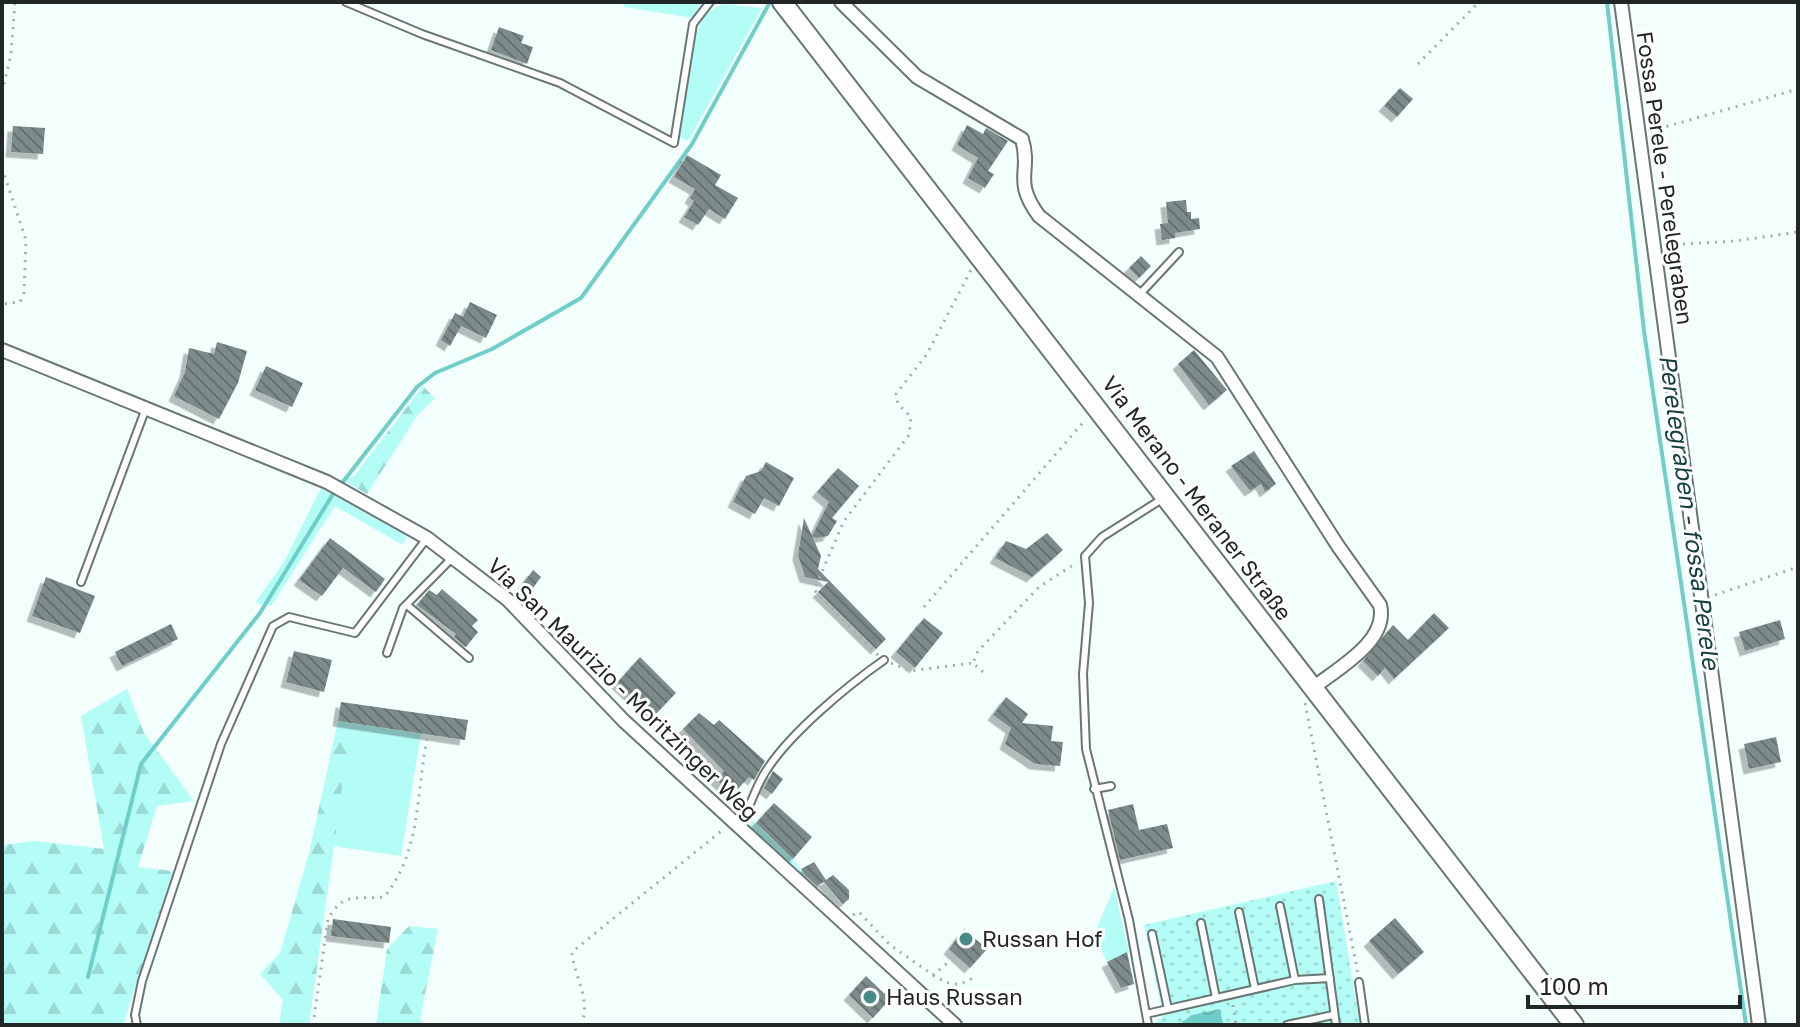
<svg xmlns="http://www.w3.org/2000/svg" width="1800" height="1027" font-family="'Golos Text',sans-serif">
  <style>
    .green { fill: #b4fdf7 }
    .forest { fill: url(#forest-firs) }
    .park { fill: url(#park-dots) }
    .water { fill: url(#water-waves) }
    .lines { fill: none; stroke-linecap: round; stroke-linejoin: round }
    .stream { stroke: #6fcfc8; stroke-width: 4 }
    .building { fill: url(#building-back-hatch); filter: url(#shadow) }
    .lane-casing { stroke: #687674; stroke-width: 10 }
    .street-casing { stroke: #687674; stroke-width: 16 }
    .secondary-casing { stroke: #687674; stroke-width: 22 }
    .path { stroke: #a3aeac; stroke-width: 3; stroke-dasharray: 2 6; stroke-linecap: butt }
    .lane { stroke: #fff; stroke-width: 6 }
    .street { stroke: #fff; stroke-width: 12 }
    .secondary { stroke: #fff; stroke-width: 18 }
    .poi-dot { fill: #468d87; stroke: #fff; stroke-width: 3 }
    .labels { text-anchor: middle; stroke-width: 6; stroke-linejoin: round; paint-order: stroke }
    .street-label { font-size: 22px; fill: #212726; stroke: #fff }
    .poi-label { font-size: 22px; fill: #212726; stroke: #fff; text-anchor: start }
    .water-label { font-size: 24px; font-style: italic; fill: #14413e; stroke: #fff }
  </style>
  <defs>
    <pattern id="forest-firs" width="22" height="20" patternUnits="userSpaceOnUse" patternTransform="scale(2)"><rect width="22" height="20" fill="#b4fdf7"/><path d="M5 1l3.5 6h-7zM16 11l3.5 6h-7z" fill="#9ad9d4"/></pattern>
    <pattern id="park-dots" width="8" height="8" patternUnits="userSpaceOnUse" patternTransform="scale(2)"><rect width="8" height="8" fill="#b4fdf7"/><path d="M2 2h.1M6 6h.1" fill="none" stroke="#9ad9d4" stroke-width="1.8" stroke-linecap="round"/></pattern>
    <pattern id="water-waves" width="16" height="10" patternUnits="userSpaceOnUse" patternTransform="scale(2)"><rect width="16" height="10" fill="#6fcfc8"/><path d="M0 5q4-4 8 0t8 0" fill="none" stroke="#60b2ac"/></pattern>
    <pattern id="building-back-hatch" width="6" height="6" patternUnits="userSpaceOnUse" patternTransform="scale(2)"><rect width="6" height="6" fill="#7c8b89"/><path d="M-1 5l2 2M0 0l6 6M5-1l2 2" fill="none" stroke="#657270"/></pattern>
    <filter id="shadow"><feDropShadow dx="-5.5" dy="5.5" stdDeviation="0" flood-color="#0004"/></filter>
  </defs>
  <rect width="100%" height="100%" fill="#f2fffd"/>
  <!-- green -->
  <path class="green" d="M624 2H701L693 18 624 7Z
    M722 4 762 8 688 141 680 137 693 45 703 15Z
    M321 488 407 536 403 545 335 506 271 606 255 603 284 562Z
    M351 723 421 733 401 856 332 846Z
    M751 819 793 859 814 888 750 828Z
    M1114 887 1129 952 1107 962 1094 935Z"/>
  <!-- forest -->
  <path class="forest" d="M423 386 435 398 417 416 367 494 341 479 354 476Z
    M127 689 144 733 194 801 157 806 138 867 173 871 123 1025H2V845L35 841 104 849 81 716Z
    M338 721 351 723 309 1025H279L283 1000 260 974 280 953 309 853Z
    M409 926 438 929 420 1019 424 1025H376L387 949Z"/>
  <!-- park -->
  <path class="park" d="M1336 881 1360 1025H1154L1163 1015 1144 925Z"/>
  <!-- water -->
  <path class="water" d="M1220 1009 1223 1025H1182V1022L1192 1015Z"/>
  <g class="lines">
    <!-- stream -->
    <path class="stream" d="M1607 2 1644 331 1746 1025
      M342 483 417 387 435 373 492 349 581 298 692 144 770 2
      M88 977 141 764 260 613 333 494"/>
  </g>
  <!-- building -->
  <path class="building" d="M499 27 524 36 521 43 533 47 527 64 491 50Z
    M1400 88 1413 99 1397 117 1384 106Z
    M967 125 983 134 986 128 1008 141 988 171 994 174 985 188 968 178 978 158 957 145Z
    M13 126 45 128 43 154 11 152Z
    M687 155 721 175 715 185 738 198 725 219 709 209 698 225 684 217 694 201 690 198 695 189 674 177Z
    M1186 200 1187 212H1191V219L1199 218 1200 229 1175 233V238L1162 240 1160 224 1168 223 1166 202Z
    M1141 256 1151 266 1139 278 1129 268Z
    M470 302 497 315 486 338 461 326 450 346 441 340 455 313 463 317Z
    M217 342 247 351 238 383 219 419 174 396 185 372 189 348 214 354Z
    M1194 350 1227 390 1209 405 1178 364Z
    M266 366 303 383 292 407 255 390Z
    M1254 451 1276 484 1265 492 1261 484 1250 491 1231 466Z
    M766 462 794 478 779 506 764 498 755 514 733 502 746 476 761 471Z
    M838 468 859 486 832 518 837 521 828 536 816 538 812 536 829 502 817 492Z
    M804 518 821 556 818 569 886 639 876 649 818 592 828 582 805 577 798 555Z
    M1047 533 1063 550 1032 577 995 558 1006 541 1026 549Z
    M330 538 385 579 376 592 343 568 322 596 299 580Z
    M533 570 541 577 530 592 522 585Z
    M46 577 95 596 80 633 32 616Z
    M442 589 478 620 472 626 478 632 466 647 454 637 456 634 417 605 429 590 437 595Z
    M1434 613 1449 628 1394 679 1385 668 1378 676 1363 661 1393 625 1408 640Z
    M924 618 943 633 915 668 896 652Z
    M1780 620 1785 639 1745 651 1739 632Z
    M171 624 178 639 122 666 115 652Z
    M294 651 332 660 324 692 286 682Z
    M640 657 676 693 653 717 617 683Z
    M1006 697 1028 714 1022 723 1053 726 1051 741 1063 742 1060 766 1035 764 1005 744 1011 728 993 715Z
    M341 702 468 720 465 740 338 721Z
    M699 713 714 725 719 720 765 761 754 780 749 777 732 795 716 779 724 771 683 729Z
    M1776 737 1781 762 1749 769 1744 744Z
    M773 771 783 779 772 794 764 788Z
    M774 803 812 837 793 859 756 823Z
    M1133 804 1139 830 1167 824 1173 848 1120 860 1108 810Z
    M814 862 826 880 833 875 849 890V899L843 904 824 882 817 886 805 875 801 869Z
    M1395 918 1424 952 1398 974 1369 941Z
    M333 919 391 927 389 943 331 936Z
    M964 929 987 949 970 968 949 949Z
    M1127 952 1134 984 1121 988 1107 962Z
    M866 976 890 999 873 1018 849 995Z"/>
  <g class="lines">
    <!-- lane casing -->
    <g class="lane-casing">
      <path id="lane" d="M346 2 422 34 560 83 674 143 693 24 710 2
        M1139 295 1179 252
        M81 582 146 408
        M407 605 469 658
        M387 653 403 608 453 557
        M1094 789 1111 786
        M738 826C751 808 754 789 766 771 790 733 847 686 884 660
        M1319 899 1336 1025
        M1280 906 1295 980
        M1239 912 1255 989
        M1201 923 1216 998
        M1152 934 1168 1009
        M1359 982 1365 1025
        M1146 1014 1295 980 1330 978
        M137 1025 135 1015 142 981 221 744 273 626 289 617 355 633 427 538
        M1148 1025 1129 920 1086 749 1083 674 1089 603 1085 556 1102 537 1162 499
        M1287 1025 1333 1015"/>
    </g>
    <!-- street casing -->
    <g class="street-casing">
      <path id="street" d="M841 2 917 77 1022 139C1032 173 1012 179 1039 216L1217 357 1338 546 1380 605C1389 641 1338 668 1313 688
        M1621 2 1759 1025
        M2 350 327 482 427 538 508 600 624 721 955 1025"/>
    </g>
    <!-- secondary casing -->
    <g class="secondary-casing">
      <path id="secondary" d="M782 2 1574 1025"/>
    </g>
    <!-- path -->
    <path class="path" d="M1418 64 1479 2
      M2 92 11 55 15 2
      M1651 131 1798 89
      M2 168 26 240 24 293 20 302 2 304
      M1667 245 1735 241 1798 232
      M1715 595 1798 567
      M924 607 1086 419
      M878 655 814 590 844 521 909 435 911 417 898 404 896 394 927 354 971 270
      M891 663 910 671 973 663
      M983 672 973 663 978 651 1039 587 1076 563
      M1305 703 1358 974
      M853 915 859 912 890 945 933 975 951 960
      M933 975C949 985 958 988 974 977
      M1233 1005 1236 1025
      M313 1025 328 919C344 891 355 900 384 897 422 852 416 789 428 734
      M581 1025C592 999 574 978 572 952L725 828"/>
    <!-- lane -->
    <use href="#lane" class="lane"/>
    <!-- street -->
    <use href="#street" class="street"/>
    <!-- secondary -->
    <use href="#secondary" class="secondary"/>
  </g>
  <!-- markers -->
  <g class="poi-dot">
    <circle cx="966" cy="939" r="8"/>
    <circle cx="870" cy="997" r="8"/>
  </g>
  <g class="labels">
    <!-- street labels -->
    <g class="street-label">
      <text transform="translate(1665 178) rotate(82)" y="8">Fossa Perele - Perelegraben</text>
      <text transform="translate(1197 498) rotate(53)" y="8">Via Merano - Meraner Straße</text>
      <text transform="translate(623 689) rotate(44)" y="8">Via San Maurizio - Moritzinger Weg</text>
    </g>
    <!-- poi labels -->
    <g class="poi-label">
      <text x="982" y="947">Russan Hof</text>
      <text x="886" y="1005">Haus Russan</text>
    </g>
    <!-- water labels -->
    <g class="water-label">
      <text transform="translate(1689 512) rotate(82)" y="8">Perelegraben - fossa Perele</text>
    </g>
  </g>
  <!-- border -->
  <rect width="1800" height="1027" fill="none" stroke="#212726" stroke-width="8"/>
  <!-- scale -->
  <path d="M1528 995v12h212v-12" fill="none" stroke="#212726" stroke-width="4"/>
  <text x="1540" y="995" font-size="24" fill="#212726" stroke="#ffffff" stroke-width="6" paint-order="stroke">100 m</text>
</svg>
